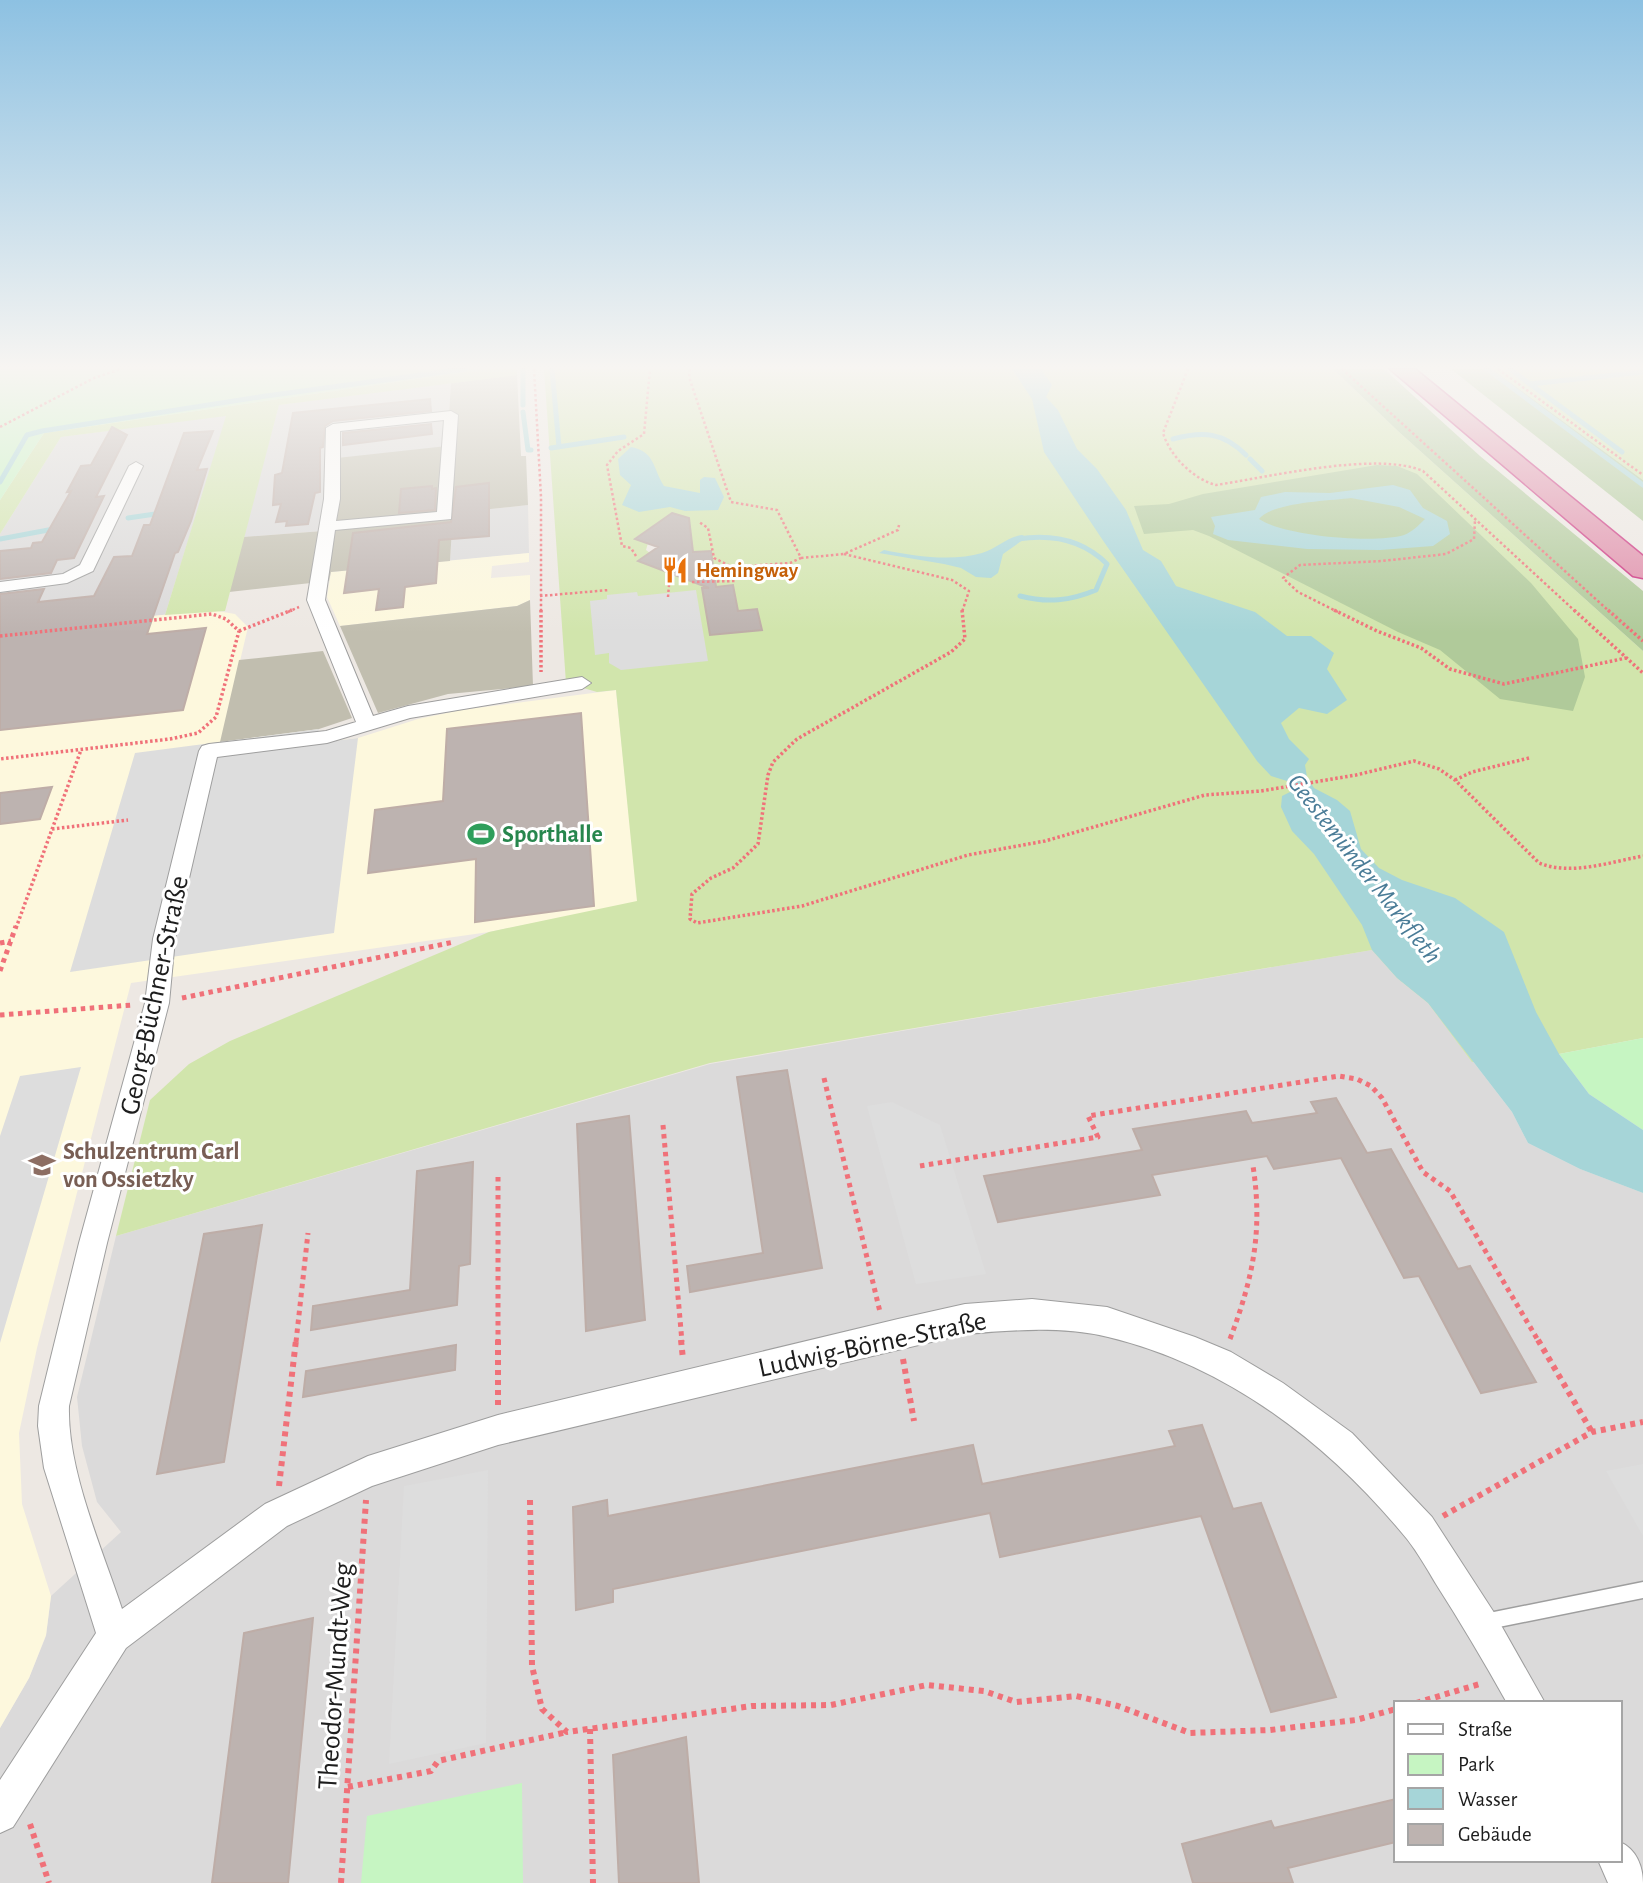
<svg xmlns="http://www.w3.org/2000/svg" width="1643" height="1883" font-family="'Alegreya Sans',sans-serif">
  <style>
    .residential { fill: #dbdada; fill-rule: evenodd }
    .education { fill: #fdf8dd }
    .construction { fill: #c1beaf }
    .grass { fill: #d1e5ac; fill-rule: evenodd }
    .forest { fill: #b0ca9a }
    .park { fill: #c6f5c2 }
    .parking { fill: #ddd }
    .water { fill: #a6d5d8; fill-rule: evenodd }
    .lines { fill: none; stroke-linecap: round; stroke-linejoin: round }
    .stream { stroke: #a6d5d8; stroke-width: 5 }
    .building { fill: #bdb3b0; stroke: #beada7; stroke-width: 2 }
    .service-casing { stroke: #9e9e9e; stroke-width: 3 }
    .minor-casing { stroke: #9e9e9e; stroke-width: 2 }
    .motorway-casing { stroke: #cc2f7e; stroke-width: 3 }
    .path-far3 { stroke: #f07179; stroke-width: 2.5; stroke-dasharray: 2.5 2.5; stroke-linecap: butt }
    .path-far2 { stroke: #f07179; stroke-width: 3.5; stroke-dasharray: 2.5 2.5; stroke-linecap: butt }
    .path-far1 { stroke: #f07179; stroke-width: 5; stroke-dasharray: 4.5 4.5; stroke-linecap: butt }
    .path { stroke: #f07179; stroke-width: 6; stroke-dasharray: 5 5; stroke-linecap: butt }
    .service { fill: #fff; fill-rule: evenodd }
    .minor { fill: #fff; fill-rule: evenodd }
    .motorway { fill: #e08fab; fill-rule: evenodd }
    .labels { text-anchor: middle; stroke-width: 6; stroke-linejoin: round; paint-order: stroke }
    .far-food-label { font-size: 21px; font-weight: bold; fill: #c56008; stroke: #fff; text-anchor: start }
    .leisure-label { font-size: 24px; font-weight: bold; fill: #27864d; stroke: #fff; text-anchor: start }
    .education-label { font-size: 24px; font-weight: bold; fill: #785e54; stroke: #fff; text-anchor: start }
    .water-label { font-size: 26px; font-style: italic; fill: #4a7c97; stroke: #fff }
    .near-street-label { font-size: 28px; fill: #1d1d1d; stroke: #fff }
  </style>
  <rect width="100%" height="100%" fill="#ede8e3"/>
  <!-- residential -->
  <path class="residential" d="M451 383 447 446 338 502 336 530 243 537 279 405Z
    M227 415 165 615 0 631V534L61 437Z
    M528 505 529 553 450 561 453 513Z
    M1372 950 1397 978 1428 1003 1512 1112 1528 1143 1580 1169 1643 1193V1883H0V1728L29 1678 46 1636 51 1596 121 1532 97 1502 82 1446 77 1397 116 1236 710 1064ZM1396 1703H1620V1860H1396Z"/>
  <!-- education -->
  <path class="education" d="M529 553V562L492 566 491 578 530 575V600L517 606 340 626 327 597 331 572Z
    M212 610 235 614 248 627 221 742 319 729 317 743 358 738 418 719 461 710 616 690 638 902 489 932 131 983 37 1348 19 1433 22 1504 51 1596 46 1635 29 1678 0 1728V631Z"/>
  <!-- construction -->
  <path class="construction" d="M517 375 521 456H526L528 505 453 513 450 561 331 572 329 581 229 592 243 537 336 530 337 458 447 446 451 383Z
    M530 600 533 686 448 694 378 713 340 626 517 606Z
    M323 651 352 718 319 729 220 742 239 660Z"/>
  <!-- grass -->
  <path class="grass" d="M486 369H517V375L279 405 225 611 165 615 226 416 61 437 0 534V500L44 433Z
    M544 369H1333L1399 432 1643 651V1038L1559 1054 1472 1062 1428 1003 1397 978 1372 950 710 1063 116 1236 150 1100 189 1064 230 1041 489 932 637 901 616 690 597 692 566 683ZM672 513 688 518 693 552 711 551 714 576 639 561 650 553 646 550 648 543 635 538Z
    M1492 369H1643V480Z"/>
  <!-- forest -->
  <path class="forest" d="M1333 369H1384L1480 456 1643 591V651L1399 432Z
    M1451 369H1492L1643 480V521Z
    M1377 465 1397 466 1417 474 1531 583 1578 639 1585 677 1573 711 1500 699 1440 650 1398 632 1209 536 1193 530 1144 534 1134 506 1169 504 1203 494Z"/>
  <!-- park -->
  <path class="park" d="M0 369H486L44 433 0 500Z
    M1643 1038V1130L1589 1094 1559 1054Z
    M522 1783 523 1883H361L367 1816Z"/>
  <!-- parking -->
  <path class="parking" d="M696 590 708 661 621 670 609 663V653L595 655 590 601 607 599V595L637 592 638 596Z
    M319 729 317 743 358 738 334 933 70 972 135 753Z
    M81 1067 0 1343V1136L20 1076Z
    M892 1102 940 1125 986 1274 916 1284 867 1106Z
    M1643 1464V1536L1606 1471Z
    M488 1470 486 1743 389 1764 404 1486Z"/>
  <!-- water -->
  <path class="water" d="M1012 369H1041L1052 385 1046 397 1058 410 1077 449 1097 469 1126 510 1143 550 1161 561 1176 586 1255 612 1287 636H1311L1334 653 1327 669 1347 700 1327 714 1299 708 1281 723 1289 739 1309 759 1305 765 1307 777 1314 788 1337 800 1350 811 1361 849 1379 868 1402 880 1455 898 1504 932 1536 1012 1559 1054 1589 1094 1643 1130V1193L1580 1169 1528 1143 1512 1112 1428 1003 1397 978 1372 950 1362 925 1314 854 1292 831 1281 807 1282 796 1294 790 1287 781 1271 776 1257 761 1104 542 1044 452 1032 399Z
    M631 447C655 451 653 469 664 486L700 493V480L704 477 715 478 724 497 718 510 685 511 670 507 639 512 622 505 631 485 620 475 618 459Z
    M1393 485 1410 490 1423 508 1447 521 1450 534 1433 546 1380 550 1307 549 1228 540 1213 534 1215 526 1211 517 1255 510 1261 497 1285 492 1330 493ZM1351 498 1399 507 1425 519C1419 525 1412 532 1404 535 1374 544 1285 536 1259 519 1273 502 1329 501 1351 498Z
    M1022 535 1027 537 1003 554 998 573 991 578 976 577 961 568 944 564 879 553 884 550C913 556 953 562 982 553 996 549 1007 537 1022 535Z"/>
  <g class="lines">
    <!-- stream -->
    <path class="stream" d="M523 369V405
      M552 369 559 447
      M1487 369 1643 485
      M1510 369 1530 384
      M523 412 528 450H531
      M1173 439C1203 431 1223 432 1246 455
      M551 448 624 437
      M1622 452 1530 384 1643 372
      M1250 459 1262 471
      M0 482 27 435 42 431 266 396 465 369
      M128 518 162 513
      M0 539 59 528
      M1018 539C1051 534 1083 540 1107 564L1096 590C1070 601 1047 603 1020 596"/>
  </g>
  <!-- building -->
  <path class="building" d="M430 399 431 411 333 421 325 426 323 447 320 448V492L315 493 308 524 286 526 287 521 276 522 281 504 273 505 275 475 282 473 293 413Z
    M431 424 432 434 343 445V433Z
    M112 427 127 435 96 497 104 496 74 558 57 560 51 573 0 579V551L31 548 33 543 42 542 71 491 67 492 81 466 91 465Z
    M213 431 197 470 207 469 191 521 178 552 175 553 147 634 206 628 183 710 0 730V594L44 589 38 602 94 596 114 557 132 556 144 525H150L184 433Z
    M489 483V536L439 540 436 583 405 587 403 607 376 610 379 589 344 593 353 533 451 522 456 487Z
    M432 486V489L436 488 435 510 399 513 401 489Z
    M672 513 689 518 693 552 711 551 716 587 733 585 738 611 757 609 762 630 710 635 702 588H709L638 561 658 547 635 539Z
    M581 713 594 906 475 922 476 859 368 873 375 810 443 801 447 729Z
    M52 787 40 819 0 824V793Z
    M787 1070 822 1268 690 1292 687 1266 763 1253 737 1077Z
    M1336 1098 1367 1153 1391 1149 1458 1269 1470 1266 1536 1382 1481 1393 1419 1276 1404 1278 1341 1158 1274 1169 1267 1156 1152 1175 1160 1195 998 1222 984 1176 1142 1150 1133 1129 1246 1111 1252 1123 1317 1113 1311 1102Z
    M629 1116 645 1320 586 1331 577 1124Z
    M473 1162 470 1264 459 1266 457 1305 311 1330 313 1306 410 1290 417 1171Z
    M262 1225 224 1462 157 1474 204 1234Z
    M456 1345 455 1370 303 1397 306 1371Z
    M1202 1425 1233 1509 1261 1503 1336 1697 1271 1712 1201 1516 1000 1557 990 1513 613 1589V1602L576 1610 573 1507 607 1500 608 1516 973 1445 982 1484 1175 1446 1169 1431Z
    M313 1618 288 1883H212L244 1633Z
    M686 1737 699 1883H619L613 1755Z
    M1396 1799V1842L1288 1868 1293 1883H1193L1182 1844 1271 1821 1274 1828Z"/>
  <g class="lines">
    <!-- service casing -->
    <g class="service-casing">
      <path id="service" d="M1643 1582V1598L1484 1630 1478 1628 1476 1622 1478 1616 1484 1614Z"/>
    </g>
    <!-- minor casing -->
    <g class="minor-casing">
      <path id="minor" d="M451 411 458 415 451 519 335 530 325 600 373 716 408 706 582 677 591 683 582 689 410 718 327 743 217 757 175 939 169 1003 107 1243 69 1406C67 1470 102 1548 122 1609L265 1504 368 1456 498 1415 898 1319 965 1304 1032 1299 1107 1307 1195 1337 1231 1352 1283 1383 1352 1433 1432 1517 1493 1611 1545 1703H1507C1484 1662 1461 1623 1436 1584 1427 1569 1418 1553 1407 1539 1330 1445 1229 1366 1108 1337 1061 1326 1012 1330 965 1334L498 1445 372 1486 287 1526 126 1648 13 1827 0 1833V1780L96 1633 44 1468 38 1426 39 1406 79 1243 145 1003 153 939 199 751 202 746 209 744 326 731 356 722 307 600 324 499 326 428 333 424ZM444 420 437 512 336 521 340 499V431Z
        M136 462 143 466 93 571 67 583 0 592V582L63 574 80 565 129 466Z
        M1620 1842C1636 1849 1643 1866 1643 1883H1608L1598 1860H1620Z"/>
    </g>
    <!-- motorway casing -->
    <g class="motorway-casing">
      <path id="motorway" d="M1390 369H1415L1643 556V578L1633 576Z"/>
    </g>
    <!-- path-far3 -->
    <path class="path-far3" d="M534 369 541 497V612
      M690 369 689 377 731 502 777 510 801 558 790 563 732 567
      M1188 369 1163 433C1170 456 1193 479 1216 485 1269 477 1377 451 1423 471L1576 612
      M1342 369 1610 612
      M1498 369 1643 475
      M0 427 94 378 121 369
      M844 554 952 580 969 591 962 612
      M636 556 631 548 622 546 607 465 618 451 644 434 650 369
      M801 558 844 554 898 530 899 525
      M692 582 735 581 732 567 714 558 708 528 699 522
      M540 596 609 590
      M668 597 669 585
      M288 612 299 607
      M1338 612 1298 592 1283 578 1300 565 1382 561 1446 554 1474 539 1475 520"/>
    <!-- path-far2 -->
    <path class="path-far2" d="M541 610V672
      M962 610 965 639 951 652 797 739 773 762 768 775 758 844 733 868 711 878 692 894 690 919 697 923 802 906 968 855 1045 841 1205 795 1261 791 1356 775 1414 761 1439 769 1455 780 1539 863C1571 876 1610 862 1643 856
      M1334 610 1377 631 1421 648 1450 669 1504 684 1626 658
      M1574 610 1643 673
      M1608 610 1643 641
      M239 631 292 610
      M0 636 212 614 226 619 239 631 216 717 198 733 170 739 0 759
      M1455 780 1472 772 1529 758
      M52 829 128 820
      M16 928 81 750"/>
    <!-- path-far1 -->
    <path class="path-far1" d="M0 943 11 941
      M0 971 16 926
      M182 998 454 942
      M0 1015 132 1005
      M824 1078 880 1312
      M663 1125 682 1342
      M920 1166 1098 1137 1088 1116 1339 1076 1357 1079 1371 1086 1382 1098 1423 1172 1450 1191 1539 1342
      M498 1177V1342
      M1230 1339C1253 1278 1263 1231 1253 1166
      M296 1342 308 1233"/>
    <!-- path -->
    <path class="path" d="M498 1340V1405
      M681 1340 683 1359
      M1538 1340 1592 1432
      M903 1359 914 1421
      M279 1486 296 1340
      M530 1500 532 1666 542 1709 567 1732 752 1706 831 1705 927 1685 984 1691 1016 1702 1076 1696 1118 1706 1190 1733 1270 1730 1356 1720 1396 1709
      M1443 1516 1592 1432 1643 1422
      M1416 1703 1483 1683
      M590 1729 593 1883
      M348 1787 431 1771 438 1761 567 1732
      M30 1824 49 1883
      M341 1883 366 1500"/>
    <!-- service -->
    <use href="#service" class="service"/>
    <!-- minor -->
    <use href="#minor" class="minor"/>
    <!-- motorway -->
    <use href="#motorway" class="motorway"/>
  </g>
  <!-- sky -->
  <linearGradient id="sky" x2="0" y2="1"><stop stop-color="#8dc1e2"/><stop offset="0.58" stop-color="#f7f5f2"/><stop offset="1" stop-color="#f7f5f2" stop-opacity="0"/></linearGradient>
  <rect width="1643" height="633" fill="url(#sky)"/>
  <!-- icons -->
  <defs>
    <g id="restaurant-bare" transform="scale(2.1)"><path d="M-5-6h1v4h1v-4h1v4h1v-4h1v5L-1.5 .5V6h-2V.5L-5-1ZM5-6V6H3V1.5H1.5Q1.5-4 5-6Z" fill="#e8710a" stroke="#fff" stroke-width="2.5" paint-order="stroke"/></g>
    <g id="stadium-bare" transform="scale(2.1)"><path d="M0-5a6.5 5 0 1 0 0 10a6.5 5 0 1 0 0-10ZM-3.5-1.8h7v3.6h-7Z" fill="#2e9e5b" stroke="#fff" stroke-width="2.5" paint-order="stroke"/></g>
    <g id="school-bare" transform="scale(2.1)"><path d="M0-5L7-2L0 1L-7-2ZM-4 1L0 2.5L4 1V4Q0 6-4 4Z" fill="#8d6e63" stroke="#fff" stroke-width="2.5" paint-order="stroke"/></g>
  </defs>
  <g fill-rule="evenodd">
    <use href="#restaurant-bare" x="675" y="570"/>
    <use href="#stadium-bare" x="481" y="834"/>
    <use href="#school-bare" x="42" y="1165"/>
  </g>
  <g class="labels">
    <!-- far-food labels -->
    <g class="far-food-label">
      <text x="696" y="577">Hemingway</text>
    </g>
    <!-- leisure labels -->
    <g class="leisure-label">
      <text x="502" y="842">Sporthalle</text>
    </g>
    <!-- education labels -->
    <g class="education-label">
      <text x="63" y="1159">Schulzentrum Carl<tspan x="63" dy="28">von Ossietzky</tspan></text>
    </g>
    <!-- water labels -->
    <g class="water-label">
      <text transform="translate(1365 868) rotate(52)" y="9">Geestemünder Markfleth</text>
    </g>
    <!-- near-street labels -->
    <g class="near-street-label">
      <text transform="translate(153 995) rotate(-78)" y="10">Georg-Büchner-Straße</text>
      <text transform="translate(872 1343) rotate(-12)" y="10">Ludwig-Börne-Straße</text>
      <text transform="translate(334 1676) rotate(-86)" y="10">Theodor-Mundt-Weg</text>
    </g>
  </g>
  <!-- legend -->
  <rect x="1394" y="1701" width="228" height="161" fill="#ffffff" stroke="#a5a5a5" stroke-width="2"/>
  <rect x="1408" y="1724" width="35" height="10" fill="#ffffff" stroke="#a5a5a5" stroke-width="2"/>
  <text x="1458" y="1736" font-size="21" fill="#1d1d1d">Straße</text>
  <rect x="1408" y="1754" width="35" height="21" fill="#c6f5c2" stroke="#a5a5a5" stroke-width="2"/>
  <text x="1458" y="1771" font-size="21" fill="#1d1d1d">Park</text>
  <rect x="1408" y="1788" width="35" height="21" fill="#a6d5d8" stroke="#a5a5a5" stroke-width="2"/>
  <text x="1458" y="1806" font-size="21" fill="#1d1d1d">Wasser</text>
  <rect x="1408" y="1824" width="35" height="21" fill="#bdb3b0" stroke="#a5a5a5" stroke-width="2"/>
  <text x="1458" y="1841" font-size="21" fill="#1d1d1d">Gebäude</text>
</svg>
